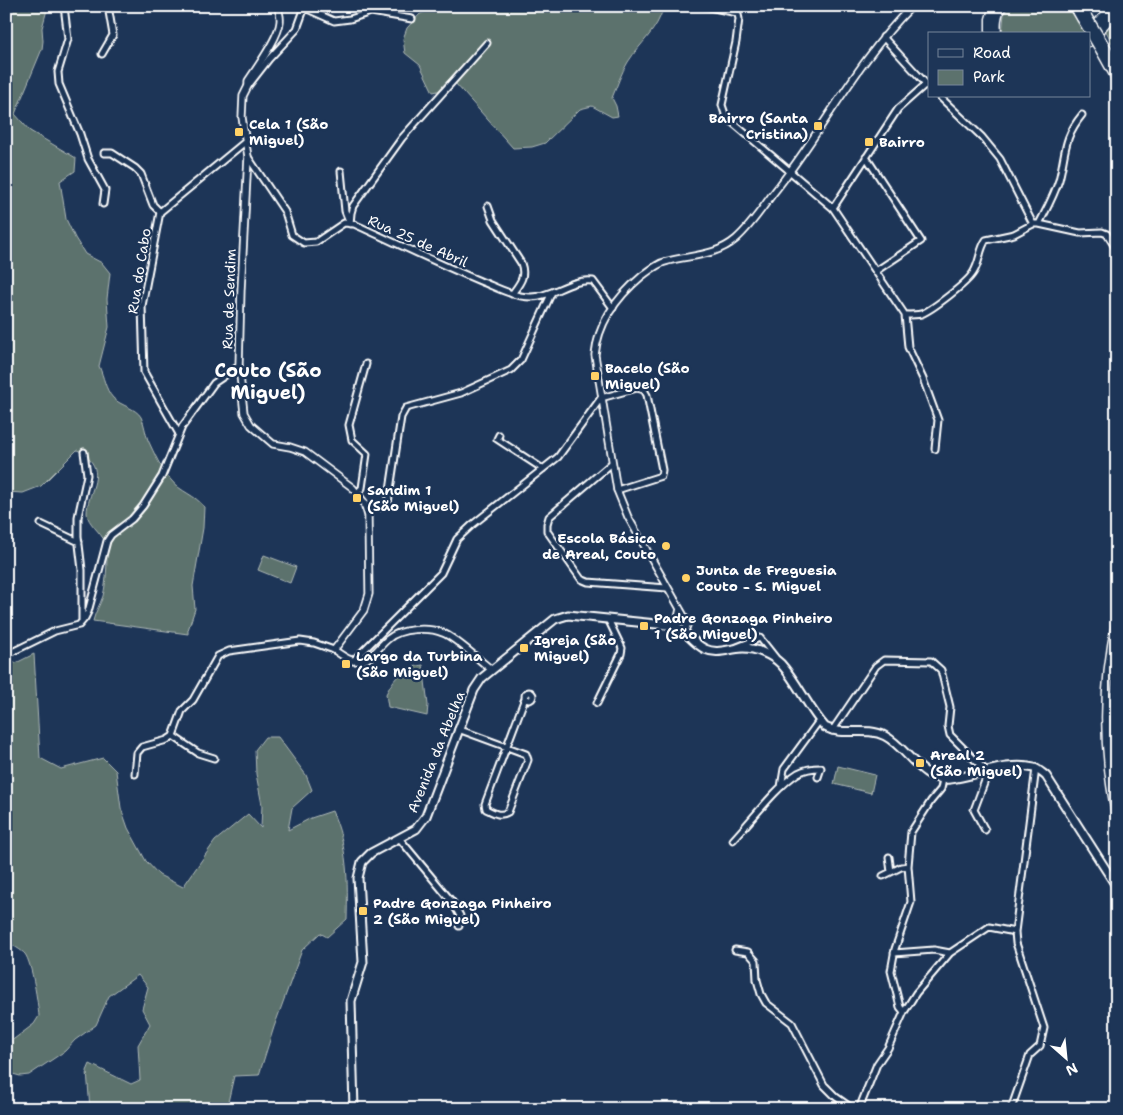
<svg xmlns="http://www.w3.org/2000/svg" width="1123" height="1115" font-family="'Shantell Sans',sans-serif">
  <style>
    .green { fill: #5c726d; stroke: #aeb8b6 }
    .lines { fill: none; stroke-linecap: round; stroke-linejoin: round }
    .minor-casing { stroke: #fff; stroke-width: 9 }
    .tertiary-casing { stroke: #fff; stroke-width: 9 }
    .secondary-casing { stroke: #fff; stroke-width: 11 }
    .primary-casing { stroke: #fff; stroke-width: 11 }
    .minor { stroke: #1d3557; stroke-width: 5 }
    .tertiary { stroke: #1d3557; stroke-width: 5.5 }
    .secondary { stroke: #1d3557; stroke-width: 7 }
    .primary { stroke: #1d3557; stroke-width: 8 }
    .primary-bridge-casing { stroke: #fff; stroke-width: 11; stroke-linecap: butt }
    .primary-bridge { stroke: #1d3557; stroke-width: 8 }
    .poi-dot { fill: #ffd166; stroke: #1d3557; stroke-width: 2 }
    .labels { text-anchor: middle; stroke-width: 4.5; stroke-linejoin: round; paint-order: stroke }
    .poi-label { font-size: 14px; font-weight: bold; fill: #fff; stroke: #1d3557; text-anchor: start }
    .street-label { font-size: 14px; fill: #fff; stroke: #1d3557 }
    .district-label { font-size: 19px; font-weight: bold; fill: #fff; stroke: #1d3557 }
  </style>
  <rect width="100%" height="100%" fill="#1d3557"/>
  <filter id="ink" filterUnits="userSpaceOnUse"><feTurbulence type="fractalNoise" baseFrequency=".02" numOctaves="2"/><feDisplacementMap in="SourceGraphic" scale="10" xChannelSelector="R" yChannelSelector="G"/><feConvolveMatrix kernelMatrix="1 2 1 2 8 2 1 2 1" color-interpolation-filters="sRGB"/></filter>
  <g filter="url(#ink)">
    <!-- green -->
    <path class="green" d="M6 6H48L42 28 43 41 42 49 15 114 30 131 76 158 75 171 60 181 66 219 75 238 85 254 102 263 110 273 107 299 109 327 99 366C104 377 105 389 113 398 121 406 136 408 141 417 145 425 145 433 148 440 154 453 161 469 171 480 180 492 196 495 204 507L203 528 193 586 195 609 188 630V634L93 621C95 612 100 605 103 596 106 584 109 554 105 542 101 532 87 523 87 513 87 494 105 475 89 459 85 455 83 452 77 450L41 486 23 493 6 492Z
      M438 6H667L663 8C658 30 640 43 628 62 621 73 617 86 612 98L616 106 618 116 612 117 592 106 580 109 545 143 532 147 513 148 455 83 490 42 485 40 438 91 433 92 420 65 405 53 403 39 407 28 420 14Z
      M1009 6H1068L1086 32 1084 34H1002L1004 14Z
      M1117 18V53L1106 31Z
      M264 555 296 567 290 583 258 570Z
      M34 654 40 758 61 769 103 758 116 771 121 808 128 828 146 861 159 875 183 887 215 841 248 814 261 828 262 805 256 774 255 750 265 737H278L306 775 312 790 292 808 288 830 311 818 332 811C348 846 348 882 347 919L327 937 320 933 302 950 274 1027 259 1075 234 1076 228 1102V1109H90L87 1071 90 1064 131 1084 140 1080 138 1045 150 1024 142 1009 148 987 138 975 109 996 96 1025 75 1040 65 1051 29 1075 20 1076 6 1072V1045L34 1024 39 1016C38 1004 32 963 25 954 23 951 10 944 6 940V662L16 663Z
      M423 665 428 705 427 716 388 707 386 694C395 676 403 668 423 665Z
      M838 766 875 775 871 793 834 784Z"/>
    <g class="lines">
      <!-- minor casing -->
      <g class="minor-casing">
        <path id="minor" d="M64 6 68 39 58 72 59 84 80 134 88 159 105 190 103 204
          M705 6 737 13
          M736 6 739 19 736 42 722 105 726 117 833 208 905 315
          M757 6H759
          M305 8 334 21 350 19 371 12 412 19
          M883 37 929 87
          M102 54 113 35 108 6
          M248 86 269 59 297 29 305 7
          M939 96 982 137 1000 159 1033 224
          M104 153H112L135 168 141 174 153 205 160 212
          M248 157 285 212 292 235 304 243 316 242 344 223 354 224C396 243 437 263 480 281 496 287 513 297 531 297 553 297 570 278 593 281L613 308
          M866 157 921 241 876 271
          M341 171 345 211 349 221
          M488 206 493 220 521 263C526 277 520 283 512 294
          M833 208 898 109 926 84
          M350 224 351 213 353 206 402 138 487 43
          M1039 224C1046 210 1054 196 1059 180 1066 153 1063 138 1082 115
          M905 315C911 315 916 315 921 314 932 310 967 283 973 273 980 263 979 250 986 240L1014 234 1033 224H1039L1080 233 1102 232 1107 234 1117 250
          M905 315 908 347 923 379 938 420 935 449
          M179 434 144 372 142 306 160 212 245 142
          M499 435 497 439 543 469
          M612 463 549 517 547 524V531L581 579 588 582 667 588
          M357 493 362 488 367 454 352 440 349 425 366 364
          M365 507C374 506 382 510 388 503L401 417 406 408 461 393 511 370 521 360 552 292
          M41 524 79 542
          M82 621V570L78 536V517L87 475 84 452
          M737 647 760 638 775 657
          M6 655 55 631 79 625 85 618 88 612 107 541 111 535 132 519 143 506 162 476 182 427 214 383 239 366
          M353 661 441 573 457 539 472 525 558 457 601 398 637 388 644 390 647 395 662 470 661 476 617 490
          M525 696a4 4 0 1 1 8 0a4 4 0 1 1-8 0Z
          M597 703 621 654 622 648 608 619
          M458 729 526 754 528 760 508 812C500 817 494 813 486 809L485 804 525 698
          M832 731 876 666 884 660 931 661 941 670 950 707 948 726 950 735 986 771V778L974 810 985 830
          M173 736 198 753 214 758
          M135 774 137 753 142 747 167 740 173 736 182 711 193 700 218 656 229 651 300 641 314 643 334 650
          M781 787 784 769 819 721
          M399 838 453 903 460 916 459 926
          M733 840C751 821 777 786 798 773 805 769 813 768 821 768L818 777
          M889 857 891 872
          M883 876 901 867 908 866
          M735 950 748 952 756 961 757 980 761 994 766 1003 792 1023 824 1085 836 1097 853 1109
          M894 953 934 950 950 953
          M904 1012 900 1007 891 971 895 949 911 902 908 866 911 832 931 801 941 789 943 779
          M859 1109 877 1064 888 1048 904 1012 916 993 950 953 989 927 1015 932
          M1011 1109 1030 1055 1040 1046 1044 1028 1016 943 1015 932 1036 768"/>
      </g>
      <!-- tertiary casing -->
      <g class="tertiary-casing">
        <path id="tertiary" d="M277 6C279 11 281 16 280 22 279 37 257 67 248 81V86L243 96 242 117 248 157 241 290 239 366 244 413 251 425 273 444 290 447 305 452 353 488 364 502 368 516 369 594 364 610 334 650C342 655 351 663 362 661 372 659 380 645 388 639 400 628 429 627 443 633 456 638 480 661 492 670
          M676 626 680 609
          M685 631 688 623 628 517 617 490 595 355C598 323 618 296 642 276 650 270 658 263 668 261 692 255 716 256 736 239 750 227 761 210 772 195 821 134 856 62 912 6"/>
      </g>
      <!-- secondary casing -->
      <g class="secondary-casing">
        <path id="secondary" d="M354 1109 351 1001 363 962 358 878 362 862 371 853 416 829 426 816 474 690 482 678 555 619 568 615 676 626C687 632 694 644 705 649 718 655 730 648 743 648 756 648 772 655 781 664 798 683 808 708 825 727 843 737 866 726 885 736 907 747 921 782 950 779 976 776 1008 761 1034 768 1038 769 1042 773 1046 776L1117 887"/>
      </g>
      <!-- primary casing -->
      <g class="primary-casing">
        <path id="primary" d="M1074 6 1081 18
          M1081 6 1085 13
          M1091 31 1113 6
          M990 34V19L994 6
          M997 34C996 25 996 14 1002 6
          M1089 42 1117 10
          M1107 49 1117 67
          M1102 53 1117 80
          M1117 620C1102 686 1103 752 1117 818"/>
      </g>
      <!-- minor -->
      <use href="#minor" class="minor"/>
      <!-- tertiary -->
      <use href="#tertiary" class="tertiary"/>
      <!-- secondary -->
      <use href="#secondary" class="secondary"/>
      <!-- primary -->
      <use href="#primary" class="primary"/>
      <!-- primary-bridge casing -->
      <g class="primary-bridge-casing">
        <path id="primary-bridge" d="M1085 13 1107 49
          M1081 18 1102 53"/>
      </g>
      <!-- primary-bridge -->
      <use href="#primary-bridge" class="primary-bridge"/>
    </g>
  </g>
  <!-- markers -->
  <g class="poi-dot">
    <rect x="813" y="121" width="10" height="10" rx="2.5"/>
    <rect x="234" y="127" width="10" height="10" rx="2.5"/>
    <rect x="864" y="137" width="10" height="10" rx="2.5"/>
    <rect x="590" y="371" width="10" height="10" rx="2.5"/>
    <rect x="352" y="493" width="10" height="10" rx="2.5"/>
    <circle cx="666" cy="546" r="5"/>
    <circle cx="686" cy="578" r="5"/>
    <rect x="639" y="621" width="10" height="10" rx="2.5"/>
    <rect x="519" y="643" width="10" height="10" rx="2.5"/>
    <rect x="341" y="659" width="10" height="10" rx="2.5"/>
    <rect x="915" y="758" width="10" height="10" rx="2.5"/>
    <rect x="358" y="906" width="10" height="10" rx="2.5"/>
  </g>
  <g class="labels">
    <!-- poi labels -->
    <g class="poi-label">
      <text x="808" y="123" text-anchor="end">Bairro (Santa<tspan x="808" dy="16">Cristina)</tspan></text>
      <text x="249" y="129">Cela 1 (São<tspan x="249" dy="16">Miguel)</tspan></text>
      <text x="879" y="147">Bairro</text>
      <text x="605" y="373">Bacelo (São<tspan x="605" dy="16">Miguel)</tspan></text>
      <text x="367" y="495">Sandim 1<tspan x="367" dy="16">(São Miguel)</tspan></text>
      <text x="656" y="543" text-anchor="end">Escola Básica<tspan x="656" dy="16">de Areal, Couto</tspan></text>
      <text x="696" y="575">Junta de Freguesia<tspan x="696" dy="16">Couto - S. Miguel</tspan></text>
      <text x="654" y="623">Padre Gonzaga Pinheiro<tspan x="654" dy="16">1 (São Miguel)</tspan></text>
      <text x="534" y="645">Igreja (São<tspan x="534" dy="16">Miguel)</tspan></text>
      <text x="356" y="661">Largo da Turbina<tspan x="356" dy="16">(São Miguel)</tspan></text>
      <text x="930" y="760">Areal 2<tspan x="930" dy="16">(São Miguel)</tspan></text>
      <text x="373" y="908">Padre Gonzaga Pinheiro<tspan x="373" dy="16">2 (São Miguel)</tspan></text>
    </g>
    <!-- street labels -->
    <g class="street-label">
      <text transform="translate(418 241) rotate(24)" y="5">Rua 25 de Abril</text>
      <text transform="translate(139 271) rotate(-81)" y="5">Rua do Cabo</text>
      <text transform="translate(229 299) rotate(-88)" y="5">Rua de Sendim</text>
      <text transform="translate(436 752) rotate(-68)" y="5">Avenida da Abelha</text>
    </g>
    <!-- district labels -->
    <g class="district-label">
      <text x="268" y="377">Couto (São<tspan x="268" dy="22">Miguel)</tspan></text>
    </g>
  </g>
  <!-- margin -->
  <rect width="1123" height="1115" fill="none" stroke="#1d3557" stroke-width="25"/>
  <rect x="12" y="12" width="1098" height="1090" fill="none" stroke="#fff" stroke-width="2" filter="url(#ink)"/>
  <!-- legend -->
  <rect x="928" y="32" width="162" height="65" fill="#1d3557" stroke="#77869a"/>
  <rect x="938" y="49" width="25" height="8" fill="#1d3557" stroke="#77869a"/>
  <text x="973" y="58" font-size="15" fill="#ffffff">Road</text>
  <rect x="938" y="70" width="25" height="15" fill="#5c726d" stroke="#77869a"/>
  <text x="973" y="82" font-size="15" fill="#ffffff">Park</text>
  <!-- north arrow -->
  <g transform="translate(1066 1058) rotate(153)" stroke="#1d3557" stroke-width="4" paint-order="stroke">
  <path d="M0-4L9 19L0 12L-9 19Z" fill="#ffffff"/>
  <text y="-8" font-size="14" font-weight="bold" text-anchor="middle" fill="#ffffff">N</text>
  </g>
</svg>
